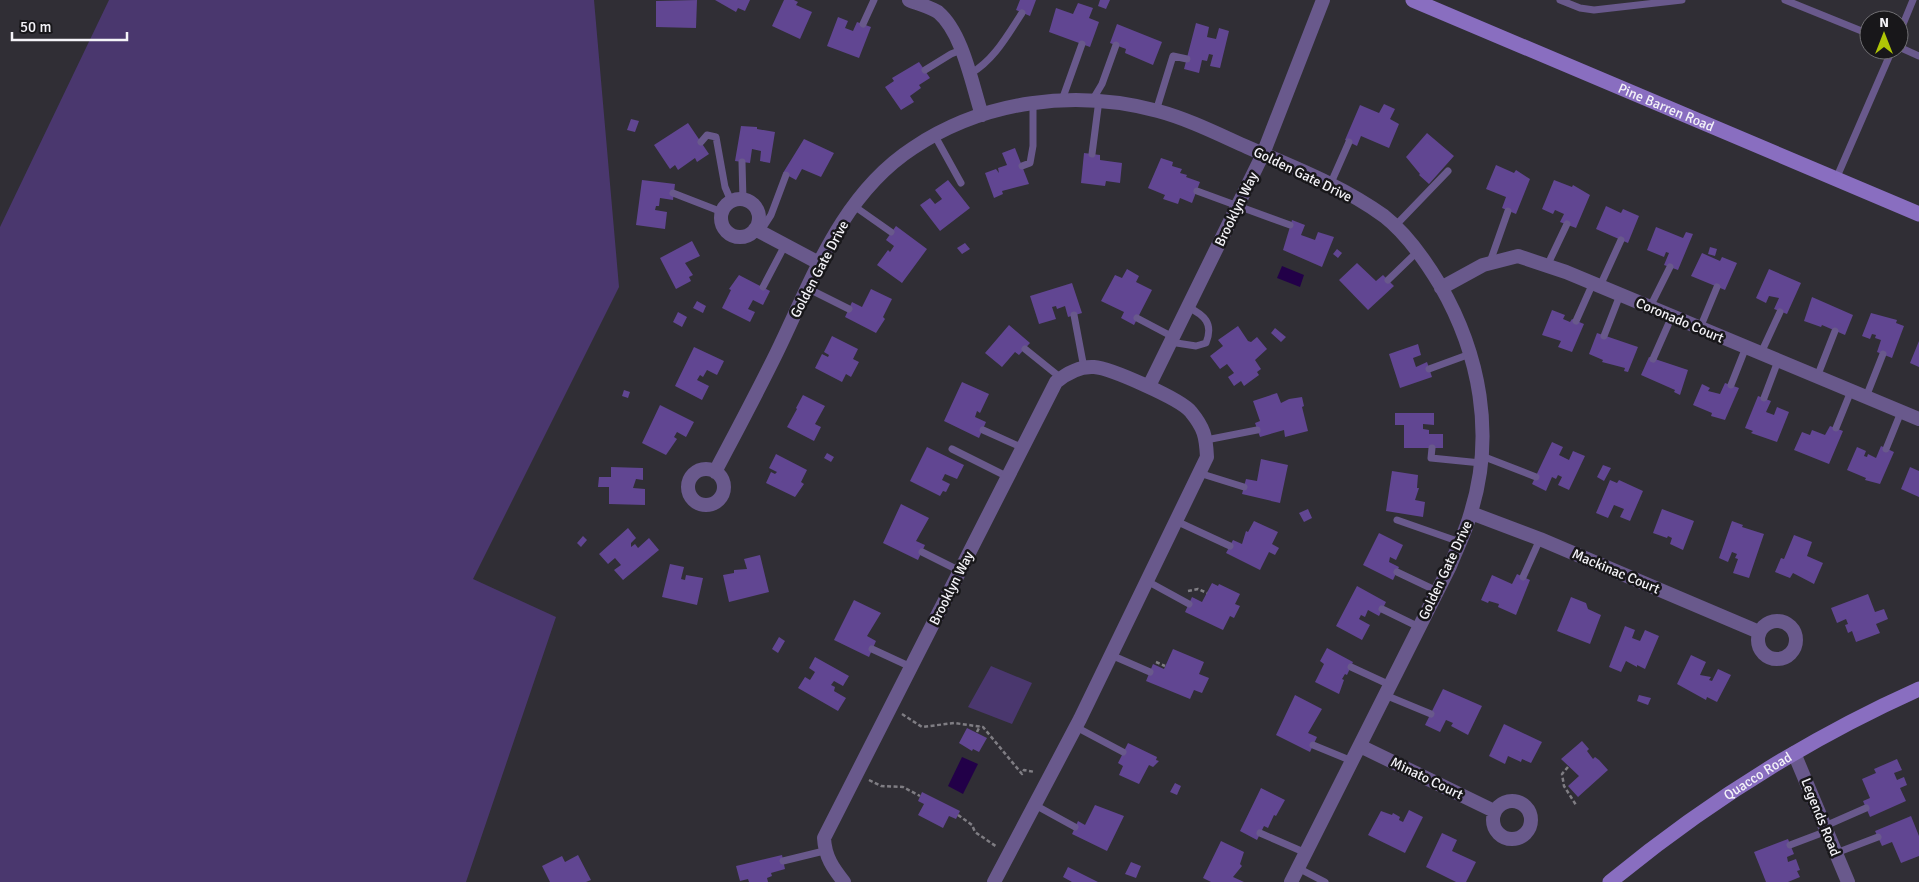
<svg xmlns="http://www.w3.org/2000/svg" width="1919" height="882" font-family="Signika,sans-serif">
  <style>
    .green { fill: #4a376e }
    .water { fill: #220048 }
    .building { fill: #614692 }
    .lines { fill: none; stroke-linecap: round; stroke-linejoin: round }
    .path { stroke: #7f7d83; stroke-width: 2.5; stroke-dasharray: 4 2.5; stroke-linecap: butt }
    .lane { stroke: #69598c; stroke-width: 7 }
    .street { stroke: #69598c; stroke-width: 14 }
    .secondary { stroke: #896ec0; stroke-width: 15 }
    .labels { text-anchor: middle; stroke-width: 5; stroke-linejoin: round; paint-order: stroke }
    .street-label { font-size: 14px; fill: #f4f3f8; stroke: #18171a }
  </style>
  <rect width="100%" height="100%" fill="#302e35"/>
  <!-- green -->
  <path class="green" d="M109 0H594L619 287 473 579 556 617 466 882H0V227Z
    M991 666 1032 683 1012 724 968 707Z"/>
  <!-- water -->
  <path class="water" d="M1282 266 1304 275 1300 287 1277 278Z
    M962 757 978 764 963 794 948 786Z"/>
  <!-- building -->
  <path class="building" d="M697 0 696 28 656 27V1Z
    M715 0H750L745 11 738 8 736 12Z
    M784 0H794L798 2 796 5 812 12 800 39 772 26Z
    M1020 0H1036L1030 16 1016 10Z
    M1100 0H1110L1106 9 1098 6Z
    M1078 3 1093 8 1089 18 1099 22 1090 47 1049 32 1056 8 1073 14Z
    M838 17 848 21 845 28 853 31 857 22 871 27 859 58 827 46Z
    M1196 23 1209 27 1207 37 1216 39 1219 28 1229 31 1220 68 1210 66 1213 55 1209 54 1207 61 1202 60 1199 73 1184 69Z
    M1117 24 1162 42 1153 65 1125 53 1126 49 1110 43Z
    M919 62 930 78 919 85 921 88 910 96 914 102 901 110 885 87 894 81 892 78Z
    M1384 104 1395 109 1390 119 1399 124 1389 148 1361 136 1357 146 1345 140 1360 105 1379 113Z
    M631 119 639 121 635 132 627 130Z
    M688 123 709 154 697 162 695 158 678 170 675 165 670 169 654 145Z
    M741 126 757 127V129L775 132 770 163 760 161 761 151 752 149 750 163 735 161Z
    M1427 133 1454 156 1429 184 1419 175 1420 174 1406 157Z
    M804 139 834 153 821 177 802 169 796 180 783 173Z
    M1015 148 1029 184 1002 191 1003 194 994 198 985 173 996 169 999 173 998 168 1007 165 1002 153Z
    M1084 153 1100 155V160L1122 163 1120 183 1106 181 1105 186 1081 183Z
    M1161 158 1173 162 1172 166 1182 169 1180 173 1187 175 1186 177 1200 182 1192 203 1180 198 1178 204 1163 199 1165 195 1148 188Z
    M1496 165 1514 173 1516 170 1530 179 1516 214 1502 208 1506 197 1486 189Z
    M642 180 675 184 673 200 660 198 659 206H656L655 210 667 212 665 229 636 225Z
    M948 180 970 208 940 231 920 205 930 198 935 204 942 199 935 190Z
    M1554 180 1572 187 1573 185 1590 195 1576 228 1560 222 1564 214 1555 210 1553 214 1542 209Z
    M1606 206 1621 213 1623 209 1639 216 1628 243 1596 229Z
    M1292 220 1305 225 1301 235 1315 240 1318 232 1334 237 1322 267 1283 250Z
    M896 226 927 249 902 283 877 265 888 250 890 252 894 246 886 240Z
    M1656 227 1683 238 1686 232 1693 234 1678 270 1664 265 1669 253 1666 252 1664 257 1647 250Z
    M692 241 700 256 685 263 693 275 689 277 691 281 676 289 660 258Z
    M965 243 970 249 962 254 957 248Z
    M1710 247 1717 249 1715 256 1708 254Z
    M1337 249 1342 253 1338 258 1333 254Z
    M1702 253 1720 261 1722 257 1737 263 1725 290 1691 276Z
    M1357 263 1376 281 1383 275 1394 286 1368 310 1339 280Z
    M1127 269 1139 276 1136 282 1152 290 1134 325 1121 318 1124 312 1101 301 1115 275 1122 278Z
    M1769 269 1801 283 1787 314 1774 309 1779 298 1769 296 1766 303 1756 298Z
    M739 275 770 291 763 305 753 300 748 309 755 312 750 322 722 308 731 290 729 289Z
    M1072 283 1082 313 1068 317 1065 306 1057 309 1056 306 1052 307 1056 319 1039 324 1030 296Z
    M871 289 892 299 883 317 885 319 876 333 845 317 852 302 862 307Z
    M1812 297 1853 315 1845 335 1822 325 1821 327 1804 321Z
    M697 301 706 306 703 313 693 308Z
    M1552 310 1565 315 1563 319 1570 322 1572 319 1584 324 1572 352 1558 347 1561 341 1542 335Z
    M678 312 687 317 682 327 673 322Z
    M1871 313 1897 320 1896 323 1904 326 1892 358 1877 352 1881 340 1875 338 1876 335 1872 334 1870 339 1862 336Z
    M1009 325 1030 343 1019 355 1015 352 1002 367 985 353Z
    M1238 326 1248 341 1251 342 1257 337 1267 349 1255 360 1261 369 1257 372 1259 375 1244 386 1241 381 1234 386 1228 377 1234 373 1227 364 1220 369 1210 356 1223 346 1218 340Z
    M1275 328 1286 337 1281 342 1271 333Z
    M1597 333 1638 347 1628 372 1624 371 1625 368 1602 362 1603 360 1589 354Z
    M832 336 858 349 853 359 859 362 851 377 846 374 842 382 815 368 822 354 828 357 829 355 824 352Z
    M1919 341V367L1910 363Z
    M1418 344 1421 355 1413 358 1416 367 1427 362 1432 377 1400 388 1389 354Z
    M694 347 724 361 717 375 707 370 703 377 700 375 697 380 709 386 702 400 675 386Z
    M1649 357 1688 370 1680 395 1674 392 1675 390 1641 375Z
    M962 382 989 394 980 413 977 411 975 417 986 422 979 438 944 421Z
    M1725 383 1739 388 1725 420 1711 416 1712 413 1693 405 1702 384 1710 388 1708 391 1720 394Z
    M624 390 630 392 628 398 622 396Z
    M1277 393 1281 403 1289 399 1302 397 1304 406 1302 407 1308 431 1285 437 1284 430 1260 437 1255 423 1260 421 1253 401Z
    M803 395 825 406 815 424 821 427 814 441 787 427 797 409 796 408Z
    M1758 396 1771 401 1766 412 1774 415 1777 407 1789 412 1777 442 1751 433 1753 431 1745 428Z
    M660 405 694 422 686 437 677 432 674 437 677 439 666 455 642 443Z
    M1395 413H1434V425L1423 424V429L1429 430V434H1443V448H1404V425H1395Z
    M1830 426 1843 431 1829 464 1794 450 1802 432 1810 435 1812 430 1825 435Z
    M1552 442 1563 447 1559 455 1569 460 1573 451 1585 456 1569 490 1558 485 1562 477 1558 475 1556 479 1552 477 1546 491 1532 484Z
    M1881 446 1894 452 1880 484 1865 480 1866 478 1847 470 1857 447 1866 451 1864 456 1867 457 1868 454 1876 458Z
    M927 447 964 465 957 479 945 474 942 480 950 484 946 492 943 491 940 496 910 481Z
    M827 453 834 457 831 462 824 458Z
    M776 454 807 470 801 482 804 484 795 497 766 483 771 472 775 474 777 472 769 468Z
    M1261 459 1288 465 1280 503 1242 494 1246 479 1257 481Z
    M1603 465 1611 468 1604 481 1597 477Z
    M611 467 643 468V480L636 479 633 488 645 489V505L609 504V487H598L599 477H611Z
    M1910 467 1919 471V497L1901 489Z
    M1392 471 1418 475 1417 488H1419L1415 500 1425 502 1423 517 1386 511Z
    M1610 480 1617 483 1619 480 1643 491 1630 521 1620 517 1624 509 1614 505 1608 518 1596 513Z
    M901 504 929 518 916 541 925 545 918 560 883 543Z
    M1308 509 1312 518 1304 522 1299 513Z
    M1662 509 1694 521 1683 550 1670 544 1672 538 1668 536 1667 538 1653 533Z
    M1254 521 1278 532 1272 544 1279 548 1275 555 1269 552 1260 570 1226 553 1233 540 1242 544 1246 531 1248 532Z
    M1732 521 1743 525 1742 527 1764 534 1749 578 1733 573 1738 559 1735 558 1737 554 1732 552 1728 562 1719 558Z
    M628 528 636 538 631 543V547L635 544 638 548 649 538 659 550 623 580 614 570 621 565 615 558 608 564 599 554Z
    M1379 533 1403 545 1396 560 1390 557 1389 562 1399 567 1393 580 1363 565Z
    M1794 535 1812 542 1807 556 1823 563 1814 584 1793 573 1790 578 1775 572 1781 558 1784 559Z
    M583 536 587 540 581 547 577 543Z
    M760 555 769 592 729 602 723 575 734 573V570L747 569 744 559Z
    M670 564 684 567 681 579 685 580 686 575 703 578 697 605 662 597Z
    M1517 574 1530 580 1516 615 1498 607 1499 604 1489 601 1488 603 1481 600 1492 575 1512 584Z
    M1212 583 1218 586 1219 584 1240 594 1235 604 1240 606 1234 618 1230 616 1223 630 1185 612 1192 597 1202 602Z
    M1357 586 1386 602 1379 616 1368 610 1365 617 1361 615 1359 619 1370 625 1362 640 1336 626Z
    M1868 594 1875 612 1884 609 1888 619 1876 624 1880 633 1856 642 1852 631 1848 633 1845 625 1848 624 1846 619 1837 623 1831 608Z
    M1571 597 1586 603 1588 609 1601 615 1590 644 1557 631Z
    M854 600 881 613 867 636 876 641 869 657 834 640Z
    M1625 626 1635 630 1632 638 1640 641 1645 630 1659 636 1645 669 1637 665V667L1626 661 1621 672 1609 667Z
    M779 637 785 641 778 653 772 649Z
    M1327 648 1353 662 1347 675 1345 674 1342 679 1344 680 1339 694 1315 682 1324 664 1320 661Z
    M1173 649 1204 662 1199 674 1209 678 1202 693 1194 690 1190 699 1146 681 1153 664 1164 669Z
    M1691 655 1706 662 1700 675 1711 677 1709 680 1712 681 1718 669 1731 675 1717 702 1707 697 1706 700 1677 684Z
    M815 657 849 676 843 686 834 681 831 685 835 687 834 691 846 698 838 711 798 688 805 677 810 680 815 672 809 668Z
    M1443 689 1482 706 1468 735 1451 726 1453 723 1446 720 1440 732 1425 725Z
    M1295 695 1322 709 1308 733 1317 737 1310 752 1276 735Z
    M1639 695 1651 698 1648 705 1637 701Z
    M1504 724 1542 742 1531 763 1522 759 1521 762 1508 756 1505 764 1489 756Z
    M967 728 987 738 979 752 973 749 972 751 959 743Z
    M1582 741 1589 749 1587 751 1593 759 1595 757 1599 760 1608 770 1578 797 1568 786 1579 776 1561 759Z
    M1128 743 1157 757 1156 760 1159 761 1153 767 1149 765 1139 784 1119 775 1123 766 1118 763Z
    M1897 759 1902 770 1894 773 1897 780 1904 777 1907 785 1900 788 1906 801 1870 817 1863 801 1870 798 1862 779 1876 773 1874 769Z
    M1175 783 1181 786 1177 795 1170 792Z
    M1261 788 1285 800 1276 816 1274 815 1268 828 1264 826 1257 840 1240 831Z
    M922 792 960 811 956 819 949 816 943 828 918 815 924 804 918 801Z
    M1095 805 1124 816 1107 851 1072 834 1078 821 1085 825Z
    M1409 810 1423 817 1405 853 1368 835 1381 811 1392 815 1393 813 1400 817 1399 820 1403 822Z
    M1911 816 1919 836V856L1901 863 1892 842 1882 846 1875 831Z
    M1442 833 1457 840 1452 851 1476 862 1466 882H1456L1426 867Z
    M1788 839 1794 854 1787 857 1788 862 1796 859 1800 870 1797 871 1800 877 1788 882H1766L1754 852Z
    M1221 841 1244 852 1240 864 1242 866 1233 877 1244 882H1211L1203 878Z
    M578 855 591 880 586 882H550L542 866 562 856 565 862Z
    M782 855 785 869 771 873 772 876 767 878 768 882H749L748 879 740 881 736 866Z
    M1131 862 1141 866 1136 878 1125 874Z
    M1068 867 1098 882H1072L1063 877Z"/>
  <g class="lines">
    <!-- path -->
    <path class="path" d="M1188 591 1198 589 1207 593
      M1156 662 1165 666
      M902 714 922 727 954 723 983 727 1022 774 1024 770 1035 772
      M977 732 980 726
      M1568 767 1562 774 1564 786 1576 805
      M869 780 881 786 903 787 920 796
      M958 815 972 825 975 832 997 847"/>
    <!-- lane -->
    <path class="lane" d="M1560 0 1580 8 1594 10 1682 0
      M1785 0 1869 34
      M863 24 874 0
      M1899 34 1913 0
      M1899 47 1919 56
      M925 70 951 54 961 50
      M970 74C994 60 1007 36 1022 13
      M1093 99 1102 84 1116 45
      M1062 100 1082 44
      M1156 111 1173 56 1187 59
      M935 136 961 183
      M701 142 707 135 716 137 725 187 731 201
      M1092 154 1099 100
      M742 162 743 200
      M1022 166 1030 163 1033 146V103
      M1836 179 1892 50
      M1330 185 1349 142
      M1197 191 1290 225
      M673 193 722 212
      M854 206 891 232
      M1395 226 1448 171
      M760 232 771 215 786 175
      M1490 262 1508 211
      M1547 266 1567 224
      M1388 280 1417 252
      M1600 286 1621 240
      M763 287 785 245
      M807 288 849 309
      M1650 307 1670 267
      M1074 315 1084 368
      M1137 318 1173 337
      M1576 321 1593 283
      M1700 328 1717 287
      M1604 336 1620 295
      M1170 342 1196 346 1206 343C1214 323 1204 315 1188 307
      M1025 349 1061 378
      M1761 353 1780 312
      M1653 359 1672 316
      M1429 369 1470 354
      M1817 377 1835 331
      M1731 385 1746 347
      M1866 397 1883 354
      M1764 398 1778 361
      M1836 428 1851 391
      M983 430 1023 448
      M1206 440 1257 430
      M1432 448 1431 458 1481 463
      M952 449 1008 477
      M1886 449 1901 412
      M1482 456 1536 477
      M1199 473 1244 487
      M1397 520 1460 542
      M1176 521 1230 546
      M922 552 960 571
      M1397 572 1437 591
      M1523 577 1540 539
      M1147 581 1189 604
      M1382 609 1419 627
      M872 649 911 667
      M1111 655 1150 672
      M1351 667 1390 685
      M1385 695 1431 714
      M1076 727 1123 752
      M1313 745 1352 761
      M1035 805 1075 827
      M1825 826 1866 808
      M1260 833 1306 853
      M1790 845 1827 831
      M1836 853 1878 837
      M783 861 824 851
      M1298 868 1325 882"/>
    <!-- street -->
    <path class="street" d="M909 0C918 4 930 7 938 12 963 33 972 85 982 115
      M721 218a19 19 0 1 1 38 0a19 19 0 1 1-38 0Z
      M755 229 819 263
      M1441 288 1483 265 1518 256 1566 272 1919 419
      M1149 386 1263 154 1323 0
      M688 487a18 18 0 1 1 36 0a18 18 0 1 1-36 0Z
      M715 472C736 432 757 393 777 352 813 278 841 195 913 148 985 100 1075 89 1158 111 1188 119 1218 134 1247 147 1293 167 1343 186 1384 216 1407 234 1425 260 1440 285 1480 354 1495 435 1471 512 1466 531 1457 548 1450 566L1291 882
      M1471 513 1540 539 1759 632
      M1758 640a19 19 0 1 1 38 0a19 19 0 1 1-38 0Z
      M1360 746 1494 811
      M1794 753 1848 882
      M1493 820a19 19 0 1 1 38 0a19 19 0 1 1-38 0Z
      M844 882C833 868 825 857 824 838L1056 382C1067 373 1079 366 1094 367 1110 368 1181 399 1191 412 1204 428 1206 436 1207 457L1080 719 994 882"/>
    <!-- secondary -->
    <g class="secondary">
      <path id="s1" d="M1413 0 1919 214"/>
      <path id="s2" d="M1610 882C1705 804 1807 739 1919 689"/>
    </g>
  </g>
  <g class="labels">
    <!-- street labels -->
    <g class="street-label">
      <text dy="5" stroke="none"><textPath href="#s1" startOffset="275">Pine Barren Road</textPath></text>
      <text transform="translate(1303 174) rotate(26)" y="5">Golden Gate Drive</text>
      <text transform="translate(1236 209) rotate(-64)" y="5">Brooklyn Way</text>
      <text transform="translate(819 269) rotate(-62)" y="5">Golden Gate Drive</text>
      <text transform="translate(1680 320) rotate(23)" y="5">Coronado Court</text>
      <text transform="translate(1445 570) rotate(-65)" y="5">Golden Gate Drive</text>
      <text transform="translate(1616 571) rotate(23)" y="5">Mackinac Court</text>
      <text transform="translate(951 588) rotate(-63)" y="5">Brooklyn Way</text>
      <text dy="5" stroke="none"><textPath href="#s2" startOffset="182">Quacco Road</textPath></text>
      <text transform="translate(1427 778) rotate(26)" y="5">Minato Court</text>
      <text transform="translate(1821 817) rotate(68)" y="5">Legends Road</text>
    </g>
  </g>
  <!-- north arrow -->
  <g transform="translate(1884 35)"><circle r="24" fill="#18171a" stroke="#706f73"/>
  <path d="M0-4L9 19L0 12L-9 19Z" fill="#afc506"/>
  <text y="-8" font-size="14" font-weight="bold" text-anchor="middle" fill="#f4f3f8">N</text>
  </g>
  <!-- scale -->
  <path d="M12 32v8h115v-8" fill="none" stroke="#f4f3f8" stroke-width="2.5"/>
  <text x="20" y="32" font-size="15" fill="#f4f3f8" stroke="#18171a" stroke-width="4" paint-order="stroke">50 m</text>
</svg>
